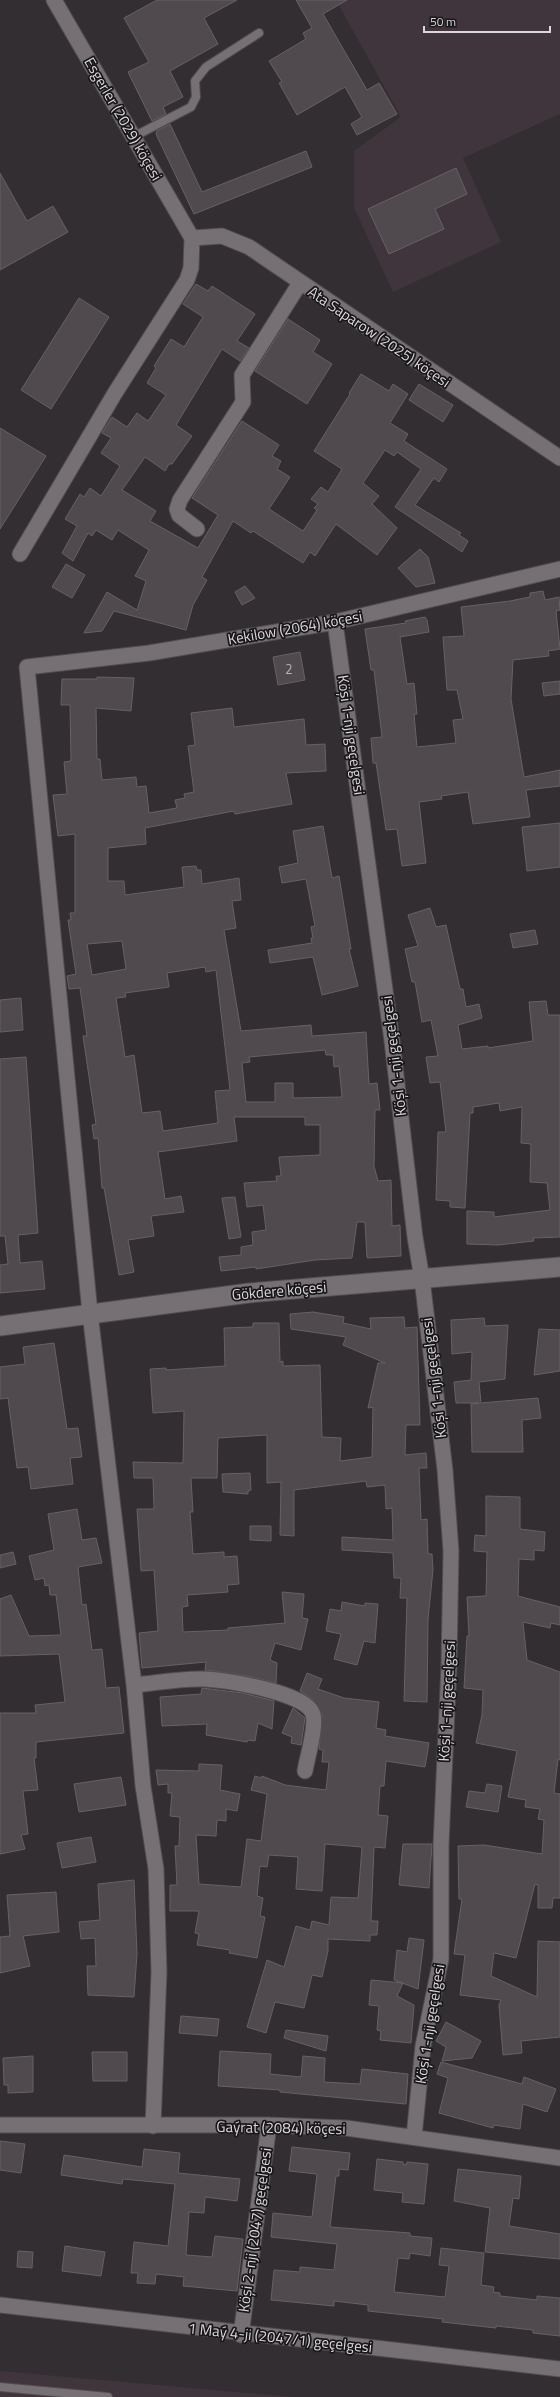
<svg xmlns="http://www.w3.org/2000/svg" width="560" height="2397" font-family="'Titillium Web',sans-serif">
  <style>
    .built { fill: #40353c }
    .building { fill: #504a4e; stroke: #676165; fill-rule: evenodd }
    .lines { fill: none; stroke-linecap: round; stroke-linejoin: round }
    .service-casing { stroke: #514c4f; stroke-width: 10 }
    .minor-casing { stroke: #514c4f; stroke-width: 17 }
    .tertiary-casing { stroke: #514c4f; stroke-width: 21 }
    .service { stroke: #767074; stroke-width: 8 }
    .minor { stroke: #767074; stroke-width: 15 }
    .tertiary { stroke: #767074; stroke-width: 19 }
    .labels { text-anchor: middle; stroke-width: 3.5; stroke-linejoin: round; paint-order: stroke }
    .number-label { font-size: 13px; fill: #b8b4b7 }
    .street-label { font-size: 15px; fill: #dbd8da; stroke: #191719 }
  </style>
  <rect width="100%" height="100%" fill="#332e31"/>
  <!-- built -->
  <path class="built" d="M336 0H560V114L463 158 501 242 393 292 354 208V151L401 117Z
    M0 2371 294 2397H0Z"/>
  <!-- building -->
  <path class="building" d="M157 0H237L204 18 218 44 170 71 183 97 163 107 166 114 152 121 128 72 149 62 124 18Z
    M296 0H347L323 14 367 90 379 83 397 114 357 135 351 124 362 117 345 87 297 115 279 83 282 82 269 61 306 39 303 33 312 28Z
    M170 124 202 192 306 151 312 167 194 214 156 134 157 131Z
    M456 168 467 194 435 209 444 229 389 254 368 209Z
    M0 173 27 221 53 206 68 232 0 270Z
    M196 284 208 291 212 286 255 314 237 341 249 348 240 361 222 349 176 425 192 436 172 464H169L165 471 145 457 122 490 156 511 150 521 198 548 218 515 192 498 242 421 279 445 272 456 281 461 277 469 290 477 269 509 303 531 317 510 314 508 318 504 311 499 321 487 328 492 342 469 314 451 350 394 349 393 361 374 389 391 393 384 408 394 390 423 408 434 404 441 447 469 439 482 434 478 415 505 461 533 459 535 468 541 462 552 395 507 421 469 397 452 394 456 385 450 363 483 379 496 372 504 397 528 377 555 336 524 315 556 310 552 303 563 253 531 251 533 233 521 202 577 207 580 193 605 186 630 114 611 102 631 84 633 107 592 137 610 146 581 135 576 149 550 118 530 112 540 96 530 92 536 88 533 73 561 62 553 77 526 65 519 80 494 84 497 90 488 101 496 120 466 101 453 111 438 102 433 112 417 127 427 137 413 148 421 166 395 147 383 156 368 154 366 171 339 184 347 203 317 183 304Z
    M79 298 109 317 51 409 21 390Z
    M288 319 320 340 313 352 332 364 307 404 255 371Z
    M419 384 453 405 443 422 409 400Z
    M0 428 46 456 0 529Z
    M420 549 428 557 435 583 416 587 398 568Z
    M66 564 85 575 72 598 52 587Z
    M245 586 255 598 242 605 235 592Z
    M543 591 545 600 559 597 560 610 556 611 560 649 548 651 549 656 513 660 511 699 524 777 560 770V786L526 790 530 817 473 824 468 792 441 796 442 799 419 802 426 863 402 866 397 829 386 830 376 763H373L371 738 382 737 374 670H371L365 629 406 623 405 621 425 617 427 620 429 632 400 637 407 684 414 683 417 714H414L417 747 456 743 453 720 463 719 457 690H447L443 637 464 636 461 607 510 601 530 597V593Z
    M300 652 305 680 278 685 273 657Z
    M97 677 134 678 131 711 96 708 97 759H100L102 780 136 777 137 787 146 786 149 813 177 808 175 800 185 798 184 794 194 792 188 746 195 745 191 713 232 708 234 727 304 719 306 745 325 744 326 771 286 773 292 804 235 814 234 811 145 828 146 844 108 848V881H124L125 895 184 887 182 867 196 866 197 870H201L202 884 239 878 241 900 232 901 236 928 224 930 241 1031 311 1025 312 1036 366 1032 369 1084 377 1083 380 1110H375L374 1166 378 1181 391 1180 392 1226 400 1225 401 1256 367 1258 365 1222H357L352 1258 315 1260 256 1269V1267L221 1271 219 1257 241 1255V1247L253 1245 252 1232 266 1230 263 1205 247 1207 244 1183 277 1181 276 1176H281L279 1157 320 1155V1125H305V1117H234L237 1141 158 1152 165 1199 181 1196 184 1212 151 1216 154 1236 128 1240 134 1272 119 1275 104 1188H102L98 1138 94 1139 92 1125 96 1124 83 1036H87L80 988 69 989 67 976 76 974 68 920H71L70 913H75V834L58 836 53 795 67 794 64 762 71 761 70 705H61L62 679H97ZM122 941 126 969 92 975 87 944ZM205 967 206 972 216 970 230 1090 215 1091 218 1123 163 1131 160 1111 142 1113 134 1055 125 1057 116 998 126 997 125 993 169 987 167 973ZM325 1050 326 1055H333L334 1067 339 1066 342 1097 293 1098V1083H275V1102H246L242 1063 250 1062 249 1057Z
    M560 681V694L544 696 542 683Z
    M560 823V867L527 871 522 827Z
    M323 826 332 878 339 876 351 949H349L358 986 322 995 313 957 270 963 268 950 312 943 311 938H313L311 927 315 926 306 879 282 883 279 867 298 863 293 831Z
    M430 908 436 927 446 925 460 989H463L466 1007 479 1004 482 1018 458 1025 462 1049 488 1046V1048L533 1041 529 1002 546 1001 548 1015H560V1237L533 1238 534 1241 498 1245 467 1244V1211L494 1212V1217L550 1210 547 1183 530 1182 531 1144 521 1143 522 1107 500 1111 499 1103 473 1107V1113H470L465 1208 450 1207V1201L436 1200 438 1132H446L440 1082 430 1083 426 1057 438 1056 431 1020 422 1022 415 982H412L405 949 418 946 408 915Z
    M535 930 538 944 513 948 510 934Z
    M21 998 23 1030 0 1032V1000Z
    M26 1057 38 1233 18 1235 20 1263 42 1261 45 1289 0 1293V1265L8 1264 5 1236H0V1059Z
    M235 1197 241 1237 229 1239 222 1198Z
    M313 1312 344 1317 343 1323 371 1329 370 1318 404 1317 405 1328 417 1327 420 1425H406L405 1455 426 1453 427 1468H419L421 1520 427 1519 428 1554H432L433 1570 428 1619 427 1702 404 1701 407 1598H400L401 1578H394L393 1553 342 1550V1537L393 1540 392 1508 386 1509 385 1485 367 1487 366 1481 294 1490V1536L280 1535 281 1482 267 1483V1435L218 1438 217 1478H191L193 1512H190L193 1554 224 1552V1557L237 1556 239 1584 227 1585 228 1592 187 1595 188 1606 182 1607 183 1632 228 1630V1628L285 1623 282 1592 304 1594 302 1618 308 1619 301 1650 275 1643 270 1660 277 1663 276 1683 247 1676 205 1670 206 1662 142 1668 139 1633 158 1631 154 1570 141 1571 137 1509H154L153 1478H134L133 1462 183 1463 184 1411 153 1413 150 1369 166 1368V1370L225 1366 224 1328 253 1327V1323H279L280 1362 283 1361V1366L320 1365 322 1437 341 1438 340 1461 372 1457 373 1407 368 1408 378 1363H385L343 1345 346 1337 291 1329 290 1314Z
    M484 1318 485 1326 508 1325 505 1379 479 1382 481 1403 538 1398 541 1418 522 1420 523 1452H472L471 1404 479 1403H456L454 1382 471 1380 472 1352 452 1354 451 1320Z
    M539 1329 560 1330V1371L534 1375Z
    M54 1343 67 1429 78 1428 82 1457 70 1458 73 1484 31 1489 28 1467 17 1468 8 1398 0 1399V1367L25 1364 23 1347Z
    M250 1473 251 1490 248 1491V1494L223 1492 222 1474Z
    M486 1496 520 1497V1529L545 1532 544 1551 534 1550V1560L519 1559 518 1596 560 1607V1625L551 1623 550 1628 523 1622 527 1660 560 1672V1760L558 1759 554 1793 560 1794V1898H553L552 1908H538V1885L535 1884 516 1958 494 1953 491 1976 537 1997 538 1941 560 1942V2037L521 2041 522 2053 503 2055 499 2005 501 2000 460 1995 465 1955 454 1954 462 1899H459L458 1846 484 1845 542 1854 544 1820 538 1819 540 1809 525 1807 526 1800 508 1797 517 1751 476 1743 482 1715 483 1690 464 1688 467 1636H469L467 1597 486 1596 487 1552 474 1551 475 1535 486 1536Z
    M77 1509 82 1540 96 1538 102 1563 78 1567 82 1605 86 1604 92 1650 102 1649 106 1688 119 1687 124 1733 36 1742V1758H34L38 1790 23 1791 28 1834 21 1835 25 1849 0 1854V1713H36L35 1705 65 1702 59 1654 0 1656V1599L11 1595 29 1636 61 1635 56 1595H50L49 1585 45 1586 44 1578 35 1580 29 1556 54 1550 48 1514Z
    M250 1526H271V1541L250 1540Z
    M13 1552 16 1564 0 1568V1555Z
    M342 1602 365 1606V1603L378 1604 375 1643 364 1641 357 1665 334 1659 341 1634 326 1631 330 1609 341 1611Z
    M307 1673 322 1679 318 1689 344 1698 379 1702 376 1728 386 1730 385 1736 429 1743 425 1767 386 1761 384 1786H380L378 1815 388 1816 385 1848 374 1847 373 1872 371 1921H378L377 1935H370V1941L328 1939V1951L322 1977 312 1975 304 2008 275 2002 266 2033 247 2027 267 1960 284 1967 296 1926 310 1930 312 1921 329 1925 331 1897 358 1898 362 1847 325 1844 322 1891 296 1889 298 1857 269 1855 267 1867 260 1866 257 1896 263 1898 260 1916 265 1917 257 1958 229 1953 230 1950 197 1945 199 1934 195 1933 199 1911H170V1885H177L175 1846H179L180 1817 170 1816 172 1793H168V1784L158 1785 156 1770 199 1771V1764L222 1765 220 1790 240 1794 237 1811 226 1809V1821L217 1820 216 1836 196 1835 199 1884 241 1887 247 1839 261 1841 267 1794 251 1790 255 1776 261 1778 262 1776 285 1785 326 1790 329 1762H322L323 1750 319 1749 322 1714 312 1699 300 1691Z
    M202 1688 243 1693 274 1701 272 1729 258 1723 255 1741 248 1740 247 1742 206 1735 207 1724 162 1726 160 1697 201 1694Z
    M293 1708 305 1718 301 1745 291 1743 292 1737 282 1733Z
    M121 1777 126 1805 79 1812 74 1784Z
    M487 1784 502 1786 498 1812 466 1807 469 1791 485 1793Z
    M91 1837 96 1862 62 1868 57 1843Z
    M403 1844H432L429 1888 399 1885Z
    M134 1880 137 1954 134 1997 88 1995 87 1966H96L95 1938 81 1939 79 1922 100 1920 98 1884Z
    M56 1892 59 1932 23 1936 30 1966 0 1973V1937L10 1936 7 1895Z
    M409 1938 424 1940 418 1989 394 1980 397 1950 407 1952Z
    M371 1980 403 1983 397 1996 414 2005 411 2043 380 2040 381 2031 377 2030 379 2006 369 2005Z
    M181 2016 219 2019 217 2036 179 2033Z
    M446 2022 481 2041 472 2058 442 2061 446 2047 436 2041Z
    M286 2030 328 2036 326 2051 284 2038Z
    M220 2051 271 2054 270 2074 301 2077 303 2056 325 2058 324 2082 360 2084 362 2069 408 2074 406 2104 280 2092V2090L218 2086Z
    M92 2052H127V2081H93Z
    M33 2056V2092L8 2093V2085H4L3 2058Z
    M441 2062 522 2084 524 2077 556 2089 547 2112 523 2104 520 2129 494 2125 493 2128 439 2113 448 2078 437 2074Z
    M0 2141 25 2144 21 2173 0 2170Z
    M292 2147 350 2153 348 2170 339 2169V2176H336L330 2227 410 2233V2236L432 2238 430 2256 410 2253 409 2259 398 2258 394 2292 445 2297 449 2266 439 2265 441 2248 484 2253 481 2285 494 2287 493 2292 500 2293V2296L537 2300V2296L560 2298V2336L533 2333V2330L496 2326V2328L442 2322 443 2319 368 2311V2305L334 2301V2306L271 2300 274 2270 300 2272V2267L334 2270 337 2244 271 2237 273 2213 312 2217 317 2174 289 2171Z
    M144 2149 180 2153 178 2173 240 2179 237 2201 205 2197 204 2213 189 2212 186 2255 212 2257 215 2236 243 2239 237 2291 183 2286 184 2277 156 2274 155 2284 137 2283 138 2273H131L134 2242 168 2246 175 2184 123 2179 122 2184 61 2175 64 2155 142 2167Z
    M377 2159 403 2162V2164L406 2165 407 2162 428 2164 424 2204 402 2202 403 2193 374 2190Z
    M458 2169 521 2176 519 2199 513 2198 509 2226 560 2234V2259L485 2252 490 2208 454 2201Z
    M65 2246 105 2252 101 2276 62 2271Z
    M18 2251 33 2252 32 2268 17 2267Z"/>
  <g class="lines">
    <!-- service casing -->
    <g class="service-casing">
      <path id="service" d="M133 137 191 107 196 97 195 81 206 67 259 33
        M0 2387 108 2397"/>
    </g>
    <!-- minor casing -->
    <g class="minor-casing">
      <path id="minor" d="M54 0 192 238
        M192 238 222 236 249 247 560 458
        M197 529 179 515 177 509 180 500 243 402 242 375 300 283
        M20 554 115 393 187 280 191 268 192 238
        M335 622 392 1041 415 1237 422 1279 445 1470 451 1551 449 1665 441 1845V1959L423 2046 414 2137
        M134 1685C157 1683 181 1678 204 1679 226 1680 302 1692 312 1712 318 1722 307 1758 305 1771
        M0 2125H269L346 2128 560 2158
        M153 2126 159 1972 156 1869 143 1786 134 1685 90 1313 27 667 149 653 335 622 560 569
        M0 2305 560 2369
        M241 2335 269 2125"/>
    </g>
    <!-- tertiary casing -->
    <g class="tertiary-casing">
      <path id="tertiary" d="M0 1326 249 1293 560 1267"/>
    </g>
    <!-- service -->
    <use href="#service" class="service"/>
    <!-- minor -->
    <use href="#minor" class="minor"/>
    <!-- tertiary -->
    <use href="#tertiary" class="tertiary"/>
  </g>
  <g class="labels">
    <!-- number labels -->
    <g class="number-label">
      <text x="289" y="674">2</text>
    </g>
    <!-- street labels -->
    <g class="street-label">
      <text transform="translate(123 119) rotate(60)" y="5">Esgerler (2029) köçesi</text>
      <text transform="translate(379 337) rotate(34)" y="5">Ata Saparow (2025) köçesi</text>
      <text transform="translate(295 628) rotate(-10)" y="5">Kekilow (2064) köçesi</text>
      <text transform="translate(351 735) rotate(82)" y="5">Köşi 1-nji geçelgesi</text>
      <text transform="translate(394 1056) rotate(-97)" y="5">Köşi 1-nji geçelgesi</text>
      <text transform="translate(279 1291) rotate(-5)" y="5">Gökdere köçesi</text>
      <text transform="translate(434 1378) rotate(-97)" y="5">Köşi 1-nji geçelgesi</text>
      <text transform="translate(447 1701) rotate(-87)" y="5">Köşi 1-nji geçelgesi</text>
      <text transform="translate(430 2024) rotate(-81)" y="5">Köşi 1-nji geçelgesi</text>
      <text transform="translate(281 2128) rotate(1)" y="5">Gaýrat (2084) köçesi</text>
      <text transform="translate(255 2230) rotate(-82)" y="5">Köşi 2-nji (2047) geçelgesi</text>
      <text transform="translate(280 2338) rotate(6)" y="5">1 Maý 4-ji (2047/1) geçelgesi</text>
    </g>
  </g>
  <!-- scale -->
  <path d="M424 26v6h126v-6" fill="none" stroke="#dbd8da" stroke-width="2"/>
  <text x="430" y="26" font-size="12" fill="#dbd8da" stroke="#191719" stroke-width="3" paint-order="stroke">50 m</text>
</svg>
